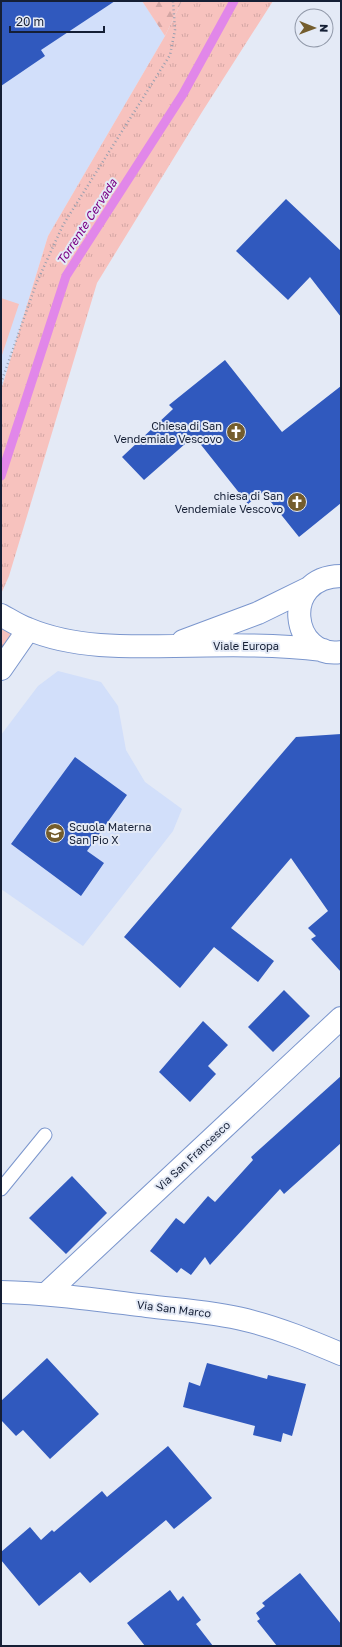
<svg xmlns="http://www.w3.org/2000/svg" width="342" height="1647" font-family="'Golos Text',sans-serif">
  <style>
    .built { fill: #d2dffa }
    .grass { fill: url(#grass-tufts) }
    .forest { fill: url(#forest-firs) }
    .park { fill: #f7c2be }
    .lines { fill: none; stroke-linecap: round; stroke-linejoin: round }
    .stream { stroke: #e187e9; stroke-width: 9 }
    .building { fill: #3059be }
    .service-casing { stroke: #7b96cd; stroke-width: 15 }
    .minor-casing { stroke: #7b96cd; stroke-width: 24 }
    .tertiary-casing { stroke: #7b96cd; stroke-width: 24 }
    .path { stroke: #989faf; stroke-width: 2.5; stroke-dasharray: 1 3; stroke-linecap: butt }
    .service { stroke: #fff; stroke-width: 13 }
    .minor { stroke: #fff; stroke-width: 22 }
    .tertiary { stroke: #fff; stroke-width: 22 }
    .labels { text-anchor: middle; stroke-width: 4; stroke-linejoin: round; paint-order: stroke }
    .poi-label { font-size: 11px; fill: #151f35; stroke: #e4eaf6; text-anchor: end }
    .street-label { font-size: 11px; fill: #151f35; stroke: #e4eaf6 }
    .water-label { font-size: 12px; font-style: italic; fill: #7a0084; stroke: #e4eaf6 }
  </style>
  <defs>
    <pattern id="grass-tufts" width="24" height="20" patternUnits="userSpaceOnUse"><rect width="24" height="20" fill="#f7c2be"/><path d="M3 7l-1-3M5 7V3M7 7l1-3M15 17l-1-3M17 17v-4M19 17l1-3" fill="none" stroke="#d3a6a4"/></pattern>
    <pattern id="forest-firs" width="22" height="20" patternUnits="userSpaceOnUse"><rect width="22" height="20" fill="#f7c2be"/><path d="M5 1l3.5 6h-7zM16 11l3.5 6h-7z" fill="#d3a6a4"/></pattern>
  </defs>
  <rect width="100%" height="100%" fill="#e4eaf6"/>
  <!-- built -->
  <path class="built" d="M1 1H142L165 36 48 236 1 390Z
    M58 671 101 682 118 706 126 750 145 782 182 809 173 831 83 946 1 889V735L38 686Z"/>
  <!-- grass -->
  <path class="grass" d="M182 1H273L202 112 97 283 9 576 1 594V390L48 236 165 36Z
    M1 615 28 630 1 669Z"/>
  <!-- forest -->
  <path class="forest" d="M142 1H182L165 36Z"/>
  <!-- park -->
  <path class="park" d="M1 298 19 304 1 358Z"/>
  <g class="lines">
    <!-- stream -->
    <path class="stream" d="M1 476 66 276 183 94 234 1"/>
  </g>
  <!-- building -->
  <path class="building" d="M1 1H115L41 50 45 56 1 86Z
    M286 199 341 251V317L310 277 288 300 236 251Z
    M225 360 282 432 341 386V503L299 537 263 492 248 504 194 436 144 480 122 457 173 409 169 405Z
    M341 734V972L311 939 316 936 308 928 328 911 291 858 231 928 274 961 258 982 214 947 180 988 124 937 296 737Z
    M75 757 127 795 87 851 104 863 81 896 11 844Z
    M284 990 310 1016 273 1052 248 1027Z
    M203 1021 228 1045 208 1066 216 1074 190 1102 159 1072Z
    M341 1076V1143L284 1194 280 1189 210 1265 205 1257 191 1275 181 1268 177 1273 150 1251 176 1218 184 1224 208 1196 215 1202 253 1160 251 1157Z
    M72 1176 107 1213 66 1254 29 1218Z
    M47 1358 99 1414 50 1459 23 1430 16 1436 1 1420V1401Z
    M207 1363 267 1379 268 1375 306 1384 292 1436 283 1433 281 1442 253 1435 255 1426 183 1407 189 1382 200 1386Z
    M168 1446 212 1498 174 1529 166 1520 90 1583 80 1572 39 1606 1 1560V1552L30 1527 41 1540 52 1530 54 1532 102 1491 107 1497Z
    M300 1573 341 1624V1646H277L257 1621 260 1619 256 1613 265 1606 262 1603Z
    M170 1590 178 1601 183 1596 201 1620 196 1624 213 1646H145L127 1623Z"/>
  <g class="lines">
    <!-- service casing -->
    <g class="service-casing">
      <path id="service" d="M1 1189 45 1135"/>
    </g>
    <!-- minor casing -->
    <g class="minor-casing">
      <path id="minor" d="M1 669 28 630
        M1 1292C50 1293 98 1300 147 1306 180 1310 214 1312 246 1320 279 1328 310 1341 341 1354
        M46 1294 341 1018"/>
    </g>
    <!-- tertiary casing -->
    <g class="tertiary-casing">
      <path id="tertiary" d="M341 576C279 577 292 660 341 652
        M1 615C10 620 19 626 28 629 73 648 126 647 174 646 224 645 273 644 323 650
        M183 641 258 613 309 588"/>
    </g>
    <!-- path -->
    <path class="path" d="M1 383 36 284 63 225 170 55 175 30 173 1"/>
    <!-- service -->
    <use href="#service" class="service"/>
    <!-- minor -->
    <use href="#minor" class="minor"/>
    <!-- tertiary -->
    <use href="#tertiary" class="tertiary"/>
  </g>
  <!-- icons -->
  <defs>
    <g id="church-disc" transform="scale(1)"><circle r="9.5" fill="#745d2d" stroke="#e4eaf6"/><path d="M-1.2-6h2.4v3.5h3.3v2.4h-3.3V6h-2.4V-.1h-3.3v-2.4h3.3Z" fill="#fff"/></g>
    <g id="school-disc" transform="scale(1)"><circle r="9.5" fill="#745d2d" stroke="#e4eaf6"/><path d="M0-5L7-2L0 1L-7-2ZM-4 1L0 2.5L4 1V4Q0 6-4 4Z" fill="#fff"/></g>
  </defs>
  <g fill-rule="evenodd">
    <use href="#church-disc" x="236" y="432"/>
    <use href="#church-disc" x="297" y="502"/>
    <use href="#school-disc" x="55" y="833"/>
  </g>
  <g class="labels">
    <!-- poi labels -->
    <g class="poi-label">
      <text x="222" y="430">Chiesa di San<tspan x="222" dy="13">Vendemiale Vescovo</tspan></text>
      <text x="283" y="500">chiesa di San<tspan x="283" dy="13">Vendemiale Vescovo</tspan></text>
      <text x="69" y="831" text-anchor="start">Scuola Materna<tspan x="69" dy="13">San Pio X</tspan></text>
    </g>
    <!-- street labels -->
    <g class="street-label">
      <text x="246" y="650">Viale Europa</text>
      <text transform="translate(193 1156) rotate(-43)" y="4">Via San Francesco</text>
      <text transform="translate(174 1309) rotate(7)" y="4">Via San Marco</text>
    </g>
    <!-- water labels -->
    <g class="water-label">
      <text transform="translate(87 222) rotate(-57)" y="4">Torrente Cervada</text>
    </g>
  </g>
  <!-- border -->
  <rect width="342" height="1647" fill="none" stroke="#151f35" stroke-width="4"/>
  <!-- north arrow -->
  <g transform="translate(314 28) rotate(91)"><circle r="19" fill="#e4eaf6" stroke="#9199a9"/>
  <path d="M0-3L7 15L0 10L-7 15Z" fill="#745d2d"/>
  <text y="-6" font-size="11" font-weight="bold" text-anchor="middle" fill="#151f35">N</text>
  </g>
  <!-- scale -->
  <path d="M10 26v6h94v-6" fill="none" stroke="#151f35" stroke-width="2"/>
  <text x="16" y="26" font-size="12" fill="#151f35" stroke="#e4eaf6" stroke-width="3" paint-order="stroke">20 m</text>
</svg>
